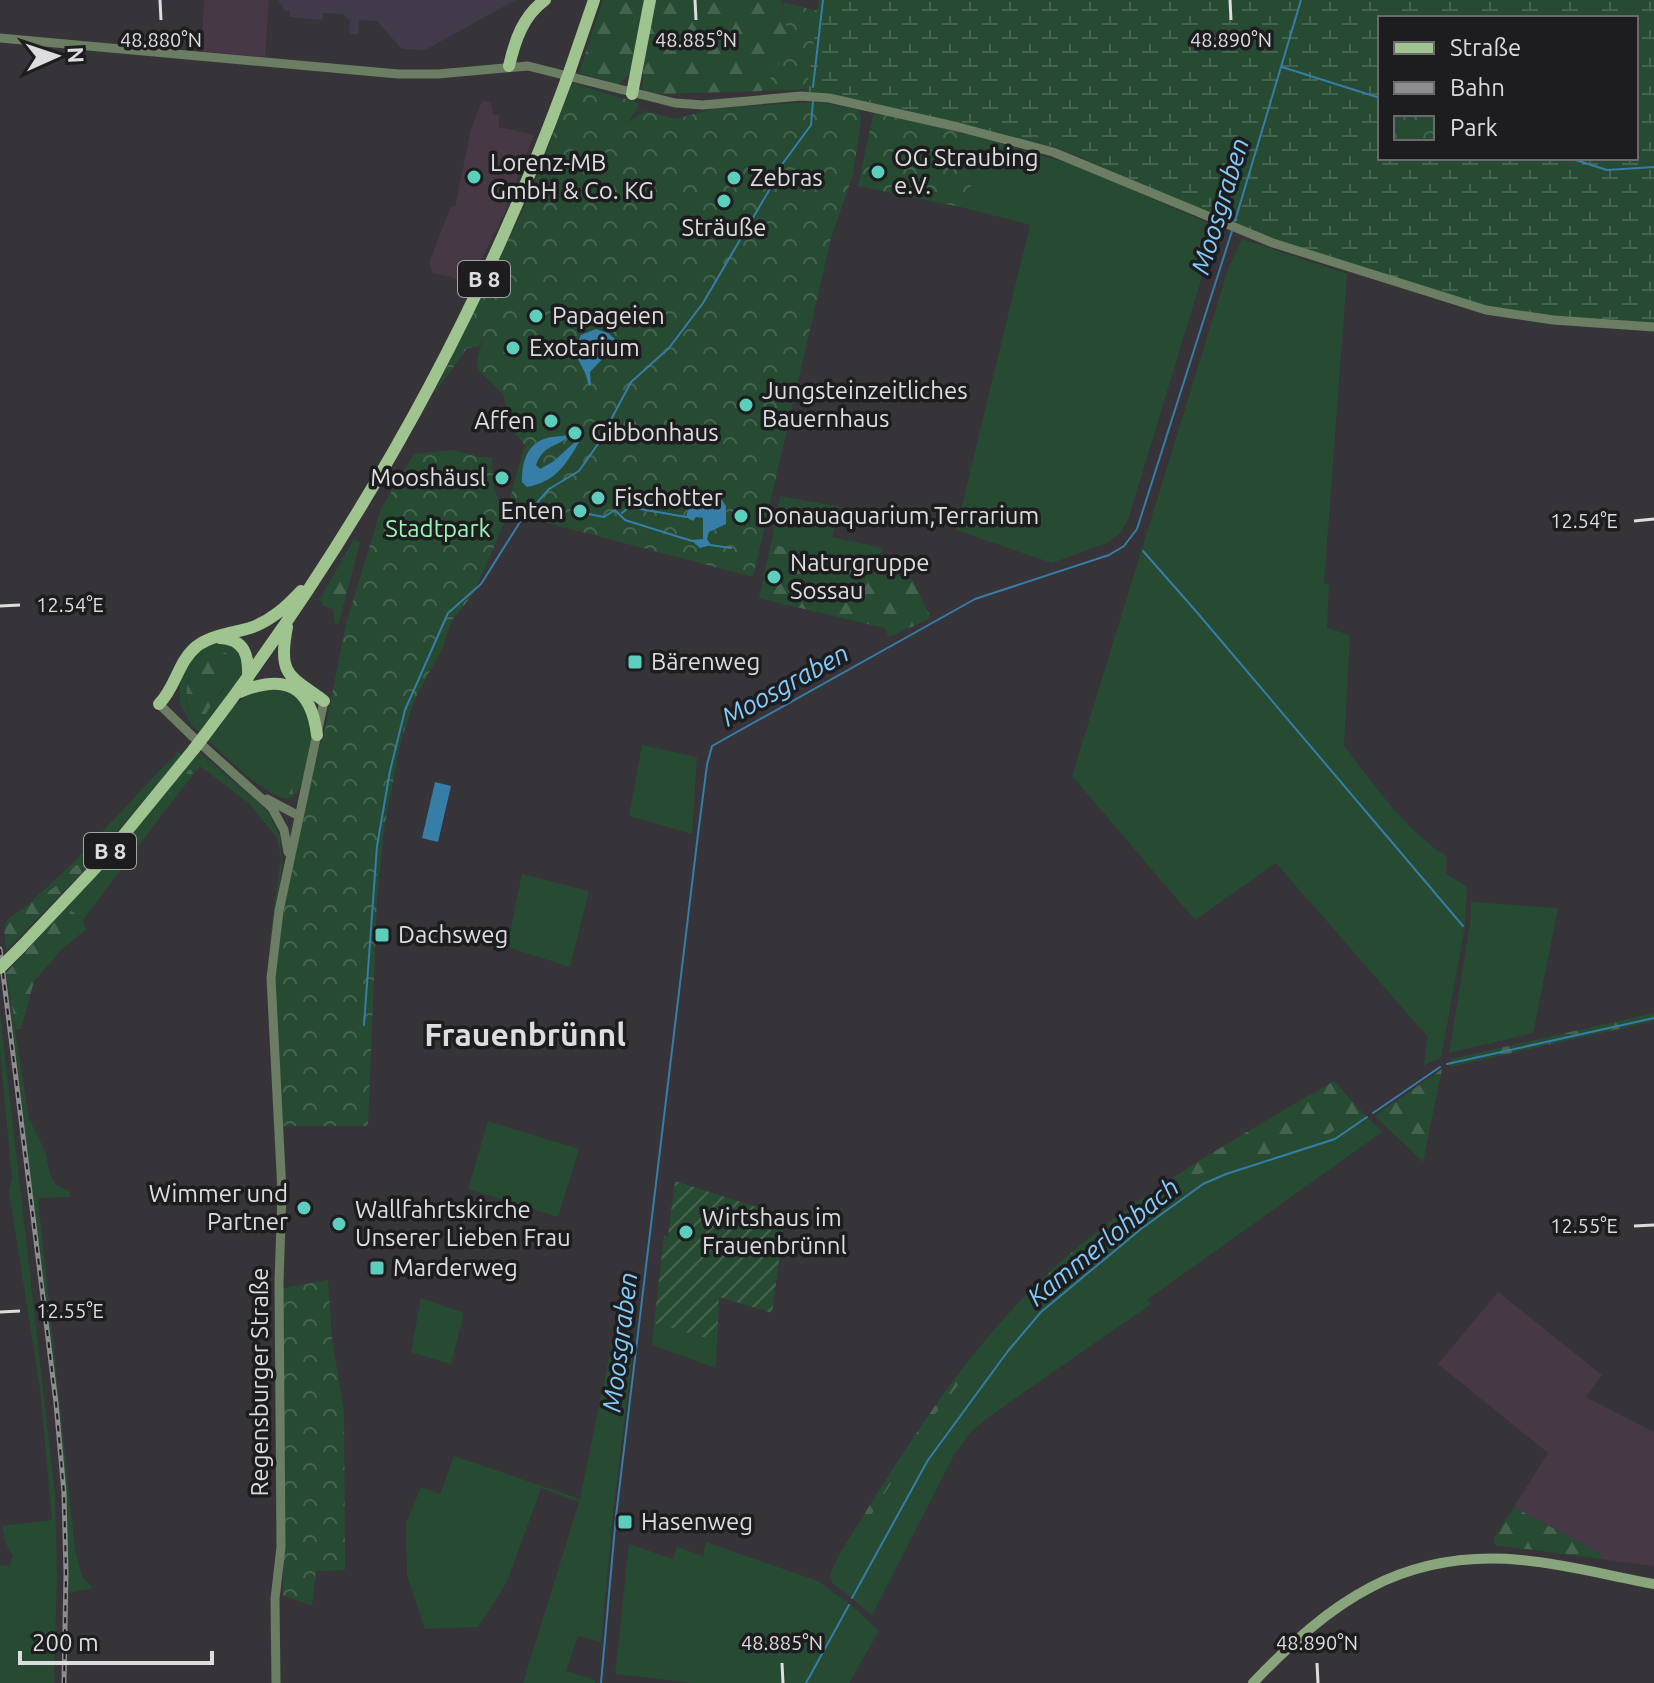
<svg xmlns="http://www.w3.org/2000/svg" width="1654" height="1683" font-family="Ubuntu,sans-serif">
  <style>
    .commercial { fill: #463845 }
    .medical { fill: #403a4b }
    .grass { fill: #264b32; fill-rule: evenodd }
    .forest { fill: url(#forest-firs) }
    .wetland { fill: url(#wetland-marsh); fill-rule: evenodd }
    .park { fill: url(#park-crowns) }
    .garden { fill: url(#garden-furrows) }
    .water { fill: #367da8 }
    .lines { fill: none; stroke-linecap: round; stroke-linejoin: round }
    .stream { stroke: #367da8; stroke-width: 2 }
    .tertiary { stroke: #6b7d63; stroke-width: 9 }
    .secondary { stroke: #88a57c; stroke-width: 10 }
    .primary { stroke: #9fc48f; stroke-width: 12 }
    .rail-casing { stroke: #8d8c8e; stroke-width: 5 }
    .rail { stroke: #1d1c1e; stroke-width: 2; stroke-dasharray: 6; stroke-linecap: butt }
    .primary-bridge { stroke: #9fc48f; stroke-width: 12 }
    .ticks { fill: none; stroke: #dddcde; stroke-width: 3 }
    .poi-dot { fill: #5bcebc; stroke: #1d1c1e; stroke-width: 3 }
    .labels { text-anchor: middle; stroke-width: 7; stroke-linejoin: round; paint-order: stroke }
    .shield { fill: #1d1c1e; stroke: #a3a2a4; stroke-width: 2 }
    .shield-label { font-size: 22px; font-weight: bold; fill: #dddcde }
    .poi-label { font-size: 24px; fill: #dddcde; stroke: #1d1c1e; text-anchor: start }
    .park-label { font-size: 24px; fill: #98f6b5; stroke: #1d1c1e }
    .street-label { font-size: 24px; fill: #dddcde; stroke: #1d1c1e }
    .water-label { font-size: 26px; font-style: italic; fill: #81ccfd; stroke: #1d1c1e }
    .district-label { font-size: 32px; font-weight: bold; fill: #dddcde; stroke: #1d1c1e }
    .ticks-label { font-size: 20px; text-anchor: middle; fill: #dddcde; stroke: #1d1c1e; stroke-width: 7; stroke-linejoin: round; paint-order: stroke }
  </style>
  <defs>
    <pattern id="forest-firs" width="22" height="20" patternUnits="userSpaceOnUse" patternTransform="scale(2)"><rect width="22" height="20" fill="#264b32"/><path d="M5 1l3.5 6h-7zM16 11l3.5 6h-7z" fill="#45644f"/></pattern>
    <pattern id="wetland-marsh" width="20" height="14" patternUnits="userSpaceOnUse" patternTransform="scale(2)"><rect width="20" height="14" fill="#264b32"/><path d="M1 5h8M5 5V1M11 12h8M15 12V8" fill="none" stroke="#45644f"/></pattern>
    <pattern id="park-crowns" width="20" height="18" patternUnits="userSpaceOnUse" patternTransform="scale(2)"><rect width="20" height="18" fill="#264b32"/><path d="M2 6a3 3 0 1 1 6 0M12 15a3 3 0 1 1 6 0" fill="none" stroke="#45644f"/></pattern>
    <pattern id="garden-furrows" width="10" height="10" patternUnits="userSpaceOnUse" patternTransform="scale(2)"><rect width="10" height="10" fill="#264b32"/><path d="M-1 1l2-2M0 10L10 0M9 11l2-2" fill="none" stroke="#45644f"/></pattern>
  </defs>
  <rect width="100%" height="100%" fill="#363438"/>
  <!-- commercial -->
  <path class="commercial" d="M204 0H269L265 57 201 51Z
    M482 101 491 102 493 114 499 115V127L534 135 505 212 466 290 455 278 433 273 429 263 451 206 455 207 471 129Z
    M1498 1292 1602 1375 1586 1397 1654 1432V1566L1600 1559 1601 1554 1514 1507 1548 1453 1438 1364Z"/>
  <!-- medical -->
  <path class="medical" d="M278 0H516L425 50 402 49 377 21 359 20 358 34H349L350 21 343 14 323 13V20L290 17V11H285Z"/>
  <!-- grass -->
  <path class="grass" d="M983 138 1078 166 1217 227 1128 520 1120 533 1107 543 1052 563 956 530 1030 225 965 208Z
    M1242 239 1347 274 1324 583 1329 584 1327 628 1350 635 1344 746C1374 784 1405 830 1446 856V874L1467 887 1465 926 1441 1058 1424 1065 1428 1037 1276 863 1195 920 1072 776 1229 266Z
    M780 496 841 507 832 537 883 548 874 569 771 544Z
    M218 641 241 650 244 674 201 733 192 726 180 704V680L197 650ZM220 651 228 654 224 689 205 711 199 727 195 726C178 695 185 663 220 651Z
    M277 686 300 698 312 730V738L301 787 293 796 292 787 266 776 213 734C236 703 238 695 277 686Z
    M642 745 697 757 692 834 629 816Z
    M177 750 182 755 92 862 76 865 56 886 26 906 69 867 164 766 175 757Z
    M199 752 255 799 269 814 280 837 282 867 265 974 281 858 277 838 249 803 252 798 201 756 159 807 164 812 83 920 67 907Z
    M522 874 589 891 570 967 507 947Z
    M1471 902 1558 908 1533 1033 1449 1053 1470 924Z
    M6 973 29 1119 45 1151 50 1175 56 1185 70 1192V1197L38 1198 75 1549 82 1576 93 1588 69 1593 65 1482 60 1424Z
    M0 1012 55 1494 57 1574 54 1683H0V1565L9 1566 13 1556 5 1542 2 1526 52 1520 40 1389 9 1191 12 1177 0 1052Z
    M1362 1112 1382 1132 1147 1300 1151 1304 987 1418 969 1434 954 1455 872 1615 844 1592 849 1582 836 1571 932 1418 1001 1331 1107 1233 1152 1198 1188 1177 1321 1139Z
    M488 1121 579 1149 558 1217 468 1189Z
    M421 1298 464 1313 451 1364 411 1352Z
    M654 1323 717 1341 716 1368 652 1345Z
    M613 1337 634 1344 614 1503 601 1642 578 1636 566 1671 595 1680V1683H523L579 1502 541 1488 507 1582 478 1627 425 1629 407 1575 406 1523 421 1487 440 1494 454 1456 580 1499Z
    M706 1542 818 1581 852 1606 879 1631 849 1683H694L615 1674 629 1544 673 1559 677 1547 703 1556Z"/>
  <!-- forest -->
  <path class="forest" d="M603 0H643L642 21 632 72 618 84 579 73Z
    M655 0H782L783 22 797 37 762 91 655 94 643 90V65Z
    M354 539 360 543 338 625 335 623 333 609 323 606 320 599Z
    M771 544 912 579 931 618 889 637 884 628 759 598Z
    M220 651C230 653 234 659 236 669 224 689 208 706 199 727L195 726C179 697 185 659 220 651Z
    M213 734 266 776 292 787 293 796 289 799C265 797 227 757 208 740Z
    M201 756 252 799 249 803 200 766 164 812 158 807Z
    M92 862 6 951 4 926 8 919 56 886 76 865Z
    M67 907 83 920 86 929 61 950 34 981 21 1029H16L6 973Z
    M1654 1013V1021L1450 1067 1451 1059Z
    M1442 1069 1423 1162 1375 1116Z
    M1334 1081 1362 1112 1321 1139 1188 1177 1152 1198 1107 1233 1001 1331 932 1418 836 1571 850 1583 844 1592 833 1584 830 1575 839 1555C898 1460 955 1365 1035 1286 1121 1201 1230 1142 1334 1081Z
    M1514 1507 1601 1554 1600 1559 1495 1545 1494 1538Z"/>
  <!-- wetland -->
  <path class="wetland" d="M819 0H1654V323L1567 318 1490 307 1348 264 1247 229 1058 148 855 99 807 92ZM1380 18H1636V158H1380Z"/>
  <!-- park -->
  <path class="park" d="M783 2 818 11 807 89 762 91 797 37 783 22Z
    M572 83 638 103 637 109 627 123 645 111 675 119 717 108 818 102 859 110 861 121 853 174 831 238 753 577 506 512 525 445 513 431 503 394 478 370 477 360 483 337 479 346 467 348 434 394 531 193Z
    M874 111 983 138 965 208 858 186Z
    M454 450 479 457H492L493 483 505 521 474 593 452 620 442 649 414 701 401 741 384 829 377 901 368 1126H283L275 977 283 912 318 749 323 739 346 624 381 509 414 454Z
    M328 1280 332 1339 344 1411 345 1570 316 1571 312 1606 283 1595V1288Z"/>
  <!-- garden -->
  <path class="garden" d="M675 1181 785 1216 772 1313 719 1297 717 1341 654 1323 664 1236H668Z"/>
  <!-- water -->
  <path class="water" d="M596 329 608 333 615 339 612 349 590 372 591 385 589 386C587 381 587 377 585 373 577 354 572 358 581 335Z
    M567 435V438C552 449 544 445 536 465L540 469 554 461 577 440 579 442C566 465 555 482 527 487L522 482C522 463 526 444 547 438 553 436 560 437 567 435Z
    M694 490 709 500H722L726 506V524L709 532 707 539 711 545 700 548 691 540 703 539V518L696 517 693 521 686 517Z
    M435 782 451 786 438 842 422 838Z"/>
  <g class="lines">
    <!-- stream -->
    <path class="stream" d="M1282 67 1380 98
      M813 87 823 0
      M1569 158 1607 170 1654 167
      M1235 221 1301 0
      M583 513 604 517 615 510 625 520 692 541
      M622 513 629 507 686 517
      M710 545 731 548
      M1143 551 1195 610 1463 926
      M364 1025 377 846 390 771 405 710 448 613 481 584 520 522 549 489 579 471 598 444 631 382 669 348 703 303 771 187 775 174 811 125 813 101
      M1447 1064 1654 1018
      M1373 1113 1440 1067
      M852 1598 928 1460 1008 1351 1041 1312 1141 1229 1203 1184 1226 1174 1335 1139 1367 1117
      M601 1683 616 1516 698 834 707 765 712 746 975 599 1109 555 1124 546 1137 529 1232 231
      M806 1683 849 1605"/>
    <!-- tertiary -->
    <path class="tertiary" d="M0 38 398 74H438L528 66 675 103 703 105 801 96 829 98 958 127 1053 152 1273 243 1486 310 1553 320 1654 327
      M159 704 193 737 272 808 284 830 288 852
      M267 799 299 816
      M276 1683 275 1599 281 1547 279 1282 282 1192 271 978 279 911 324 701"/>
    <!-- secondary -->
    <path class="secondary" d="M1253 1683C1330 1602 1402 1549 1521 1560 1566 1564 1610 1576 1654 1584"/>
    <!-- primary -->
    <path class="primary" d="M509 66C515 40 523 16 545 0
      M570 70 594 0
      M632 94 650 0
      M287 627C277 677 291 676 324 701
      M220 638C245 639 249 656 248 678
      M240 692C285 673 311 686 317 735
      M159 704C176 687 178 661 197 646 212 635 233 633 250 628 271 621 287 606 301 591
      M204 736C357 536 479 318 566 81
      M21 947 104 859 194 749"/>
    <!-- rail casing -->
    <g class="rail-casing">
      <path id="rail" d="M0 949 56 1403 64 1493 66 1573 64 1683"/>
    </g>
    <!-- rail -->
    <use href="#rail" class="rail"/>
    <!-- primary-bridge -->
    <path class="primary-bridge" d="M566 81 570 70
      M194 749 204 736
      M0 968 21 947"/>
  </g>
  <!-- ticks -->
  <path class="ticks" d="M160 0 161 20M695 0 696 20M1230 0 1231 20M1634 521 1654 519M0 606 20 605M1634 1226 1654 1225M0 1312 20 1311M782 1663 783 1683M1317 1663 1318 1683"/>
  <!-- markers -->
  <g class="poi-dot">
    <circle cx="878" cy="172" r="8"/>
    <circle cx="474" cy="177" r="8"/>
    <circle cx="734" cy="178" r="8"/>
    <circle cx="724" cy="201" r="8"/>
    <circle cx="536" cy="316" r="8"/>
    <circle cx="513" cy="348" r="8"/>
    <circle cx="746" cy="405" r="8"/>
    <circle cx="551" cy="421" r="8"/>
    <circle cx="575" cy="433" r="8"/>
    <circle cx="502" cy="478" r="8"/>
    <circle cx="598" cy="498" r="8"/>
    <circle cx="580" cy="511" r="8"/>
    <circle cx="741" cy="516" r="8"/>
    <circle cx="774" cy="577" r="8"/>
    <rect x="627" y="654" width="16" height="16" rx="4"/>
    <rect x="374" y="927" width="16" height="16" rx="4"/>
    <circle cx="304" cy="1208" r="8"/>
    <circle cx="339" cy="1224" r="8"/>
    <circle cx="686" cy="1232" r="8"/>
    <rect x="369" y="1260" width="16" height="16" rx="4"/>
    <rect x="617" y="1514" width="16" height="16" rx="4"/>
  </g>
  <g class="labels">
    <!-- shield labels -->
    <g class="shield">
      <rect x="458" y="261" width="52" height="36" rx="6"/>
      <rect x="84" y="833" width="52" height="36" rx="6"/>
    </g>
    <g class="shield-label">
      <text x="484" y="287">B 8</text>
      <text x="110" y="859">B 8</text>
    </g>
    <!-- poi labels -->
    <g class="poi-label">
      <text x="894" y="166">OG Straubing<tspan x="894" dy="28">e.V.</tspan></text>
      <text x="490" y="171">Lorenz-MB<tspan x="490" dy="28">GmbH &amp; Co. KG</tspan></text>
      <text x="750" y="186">Zebras</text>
      <text x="724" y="236" text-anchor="middle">Sträuße</text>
      <text x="552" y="324">Papageien</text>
      <text x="529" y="356">Exotarium</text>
      <text x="762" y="399">Jungsteinzeitliches<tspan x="762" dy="28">Bauernhaus</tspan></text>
      <text x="535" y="429" text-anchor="end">Affen</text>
      <text x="591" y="441">Gibbonhaus</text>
      <text x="486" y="486" text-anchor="end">Mooshäusl</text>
      <text x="614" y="506">Fischotter</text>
      <text x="564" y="519" text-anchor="end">Enten</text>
      <text x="757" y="524">Donauaquarium,Terrarium</text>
      <text x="790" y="571">Naturgruppe<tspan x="790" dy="28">Sossau</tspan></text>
      <text x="651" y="670">Bärenweg</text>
      <text x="398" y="943">Dachsweg</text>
      <text x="288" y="1202" text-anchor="end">Wimmer und<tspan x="288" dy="28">Partner</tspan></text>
      <text x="355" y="1218">Wallfahrtskirche<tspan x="355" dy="28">Unserer Lieben Frau</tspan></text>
      <text x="702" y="1226">Wirtshaus im<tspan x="702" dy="28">Frauenbrünnl</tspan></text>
      <text x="393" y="1276">Marderweg</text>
      <text x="641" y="1530">Hasenweg</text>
    </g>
    <!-- park labels -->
    <g class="park-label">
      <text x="438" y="537">Stadtpark</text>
    </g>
    <!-- street labels -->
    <g class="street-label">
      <text transform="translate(260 1382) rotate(-90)" y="8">Regensburger Straße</text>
    </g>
    <!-- water labels -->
    <g class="water-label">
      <text transform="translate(1220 206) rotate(-73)" y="9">Moosgraben</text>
      <text transform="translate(785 685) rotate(-29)" y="9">Moosgraben</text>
      <text transform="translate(1103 1242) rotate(-39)" y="9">Kammerlohbach</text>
      <text transform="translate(620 1342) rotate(-83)" y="9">Moosgraben</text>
    </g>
    <!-- district labels -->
    <g class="district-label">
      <text x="525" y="1046">Frauenbrünnl</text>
    </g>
  </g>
  <g class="ticks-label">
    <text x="161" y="47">48.880°N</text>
    <text x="696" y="47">48.885°N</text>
    <text x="1231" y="47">48.890°N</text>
    <text x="1584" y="528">12.54°E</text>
    <text x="70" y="612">12.54°E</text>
    <text x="1584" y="1233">12.55°E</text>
    <text x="70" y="1318">12.55°E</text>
    <text x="782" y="1650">48.885°N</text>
    <text x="1317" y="1650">48.890°N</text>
  </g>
  <!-- legend -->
  <rect x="1378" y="16" width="260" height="144" fill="#1d1c1e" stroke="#6a696b" stroke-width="2"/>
  <rect x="1394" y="42" width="40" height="12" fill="#9fc48f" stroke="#6a696b" stroke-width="2"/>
  <text x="1450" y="56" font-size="24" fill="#dddcde">Straße</text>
  <rect x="1394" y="82" width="40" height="12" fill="#8d8c8e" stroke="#6a696b" stroke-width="2"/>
  <text x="1450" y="96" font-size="24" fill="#dddcde">Bahn</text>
  <rect x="1394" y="116" width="40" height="24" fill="url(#park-crowns)" stroke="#6a696b" stroke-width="2"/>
  <text x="1450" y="136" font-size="24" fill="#dddcde">Park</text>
  <!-- north arrow -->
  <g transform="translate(56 56) rotate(87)" stroke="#1d1c1e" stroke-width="6" paint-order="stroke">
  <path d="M0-6L14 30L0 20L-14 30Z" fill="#dddcde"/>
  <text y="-12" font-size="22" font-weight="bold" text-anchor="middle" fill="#dddcde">N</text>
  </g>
  <!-- scale -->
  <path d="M20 1651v12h192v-12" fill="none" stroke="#dddcde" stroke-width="4"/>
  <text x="32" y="1651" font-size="24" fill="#dddcde" stroke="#1d1c1e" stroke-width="6" paint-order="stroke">200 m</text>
</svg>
